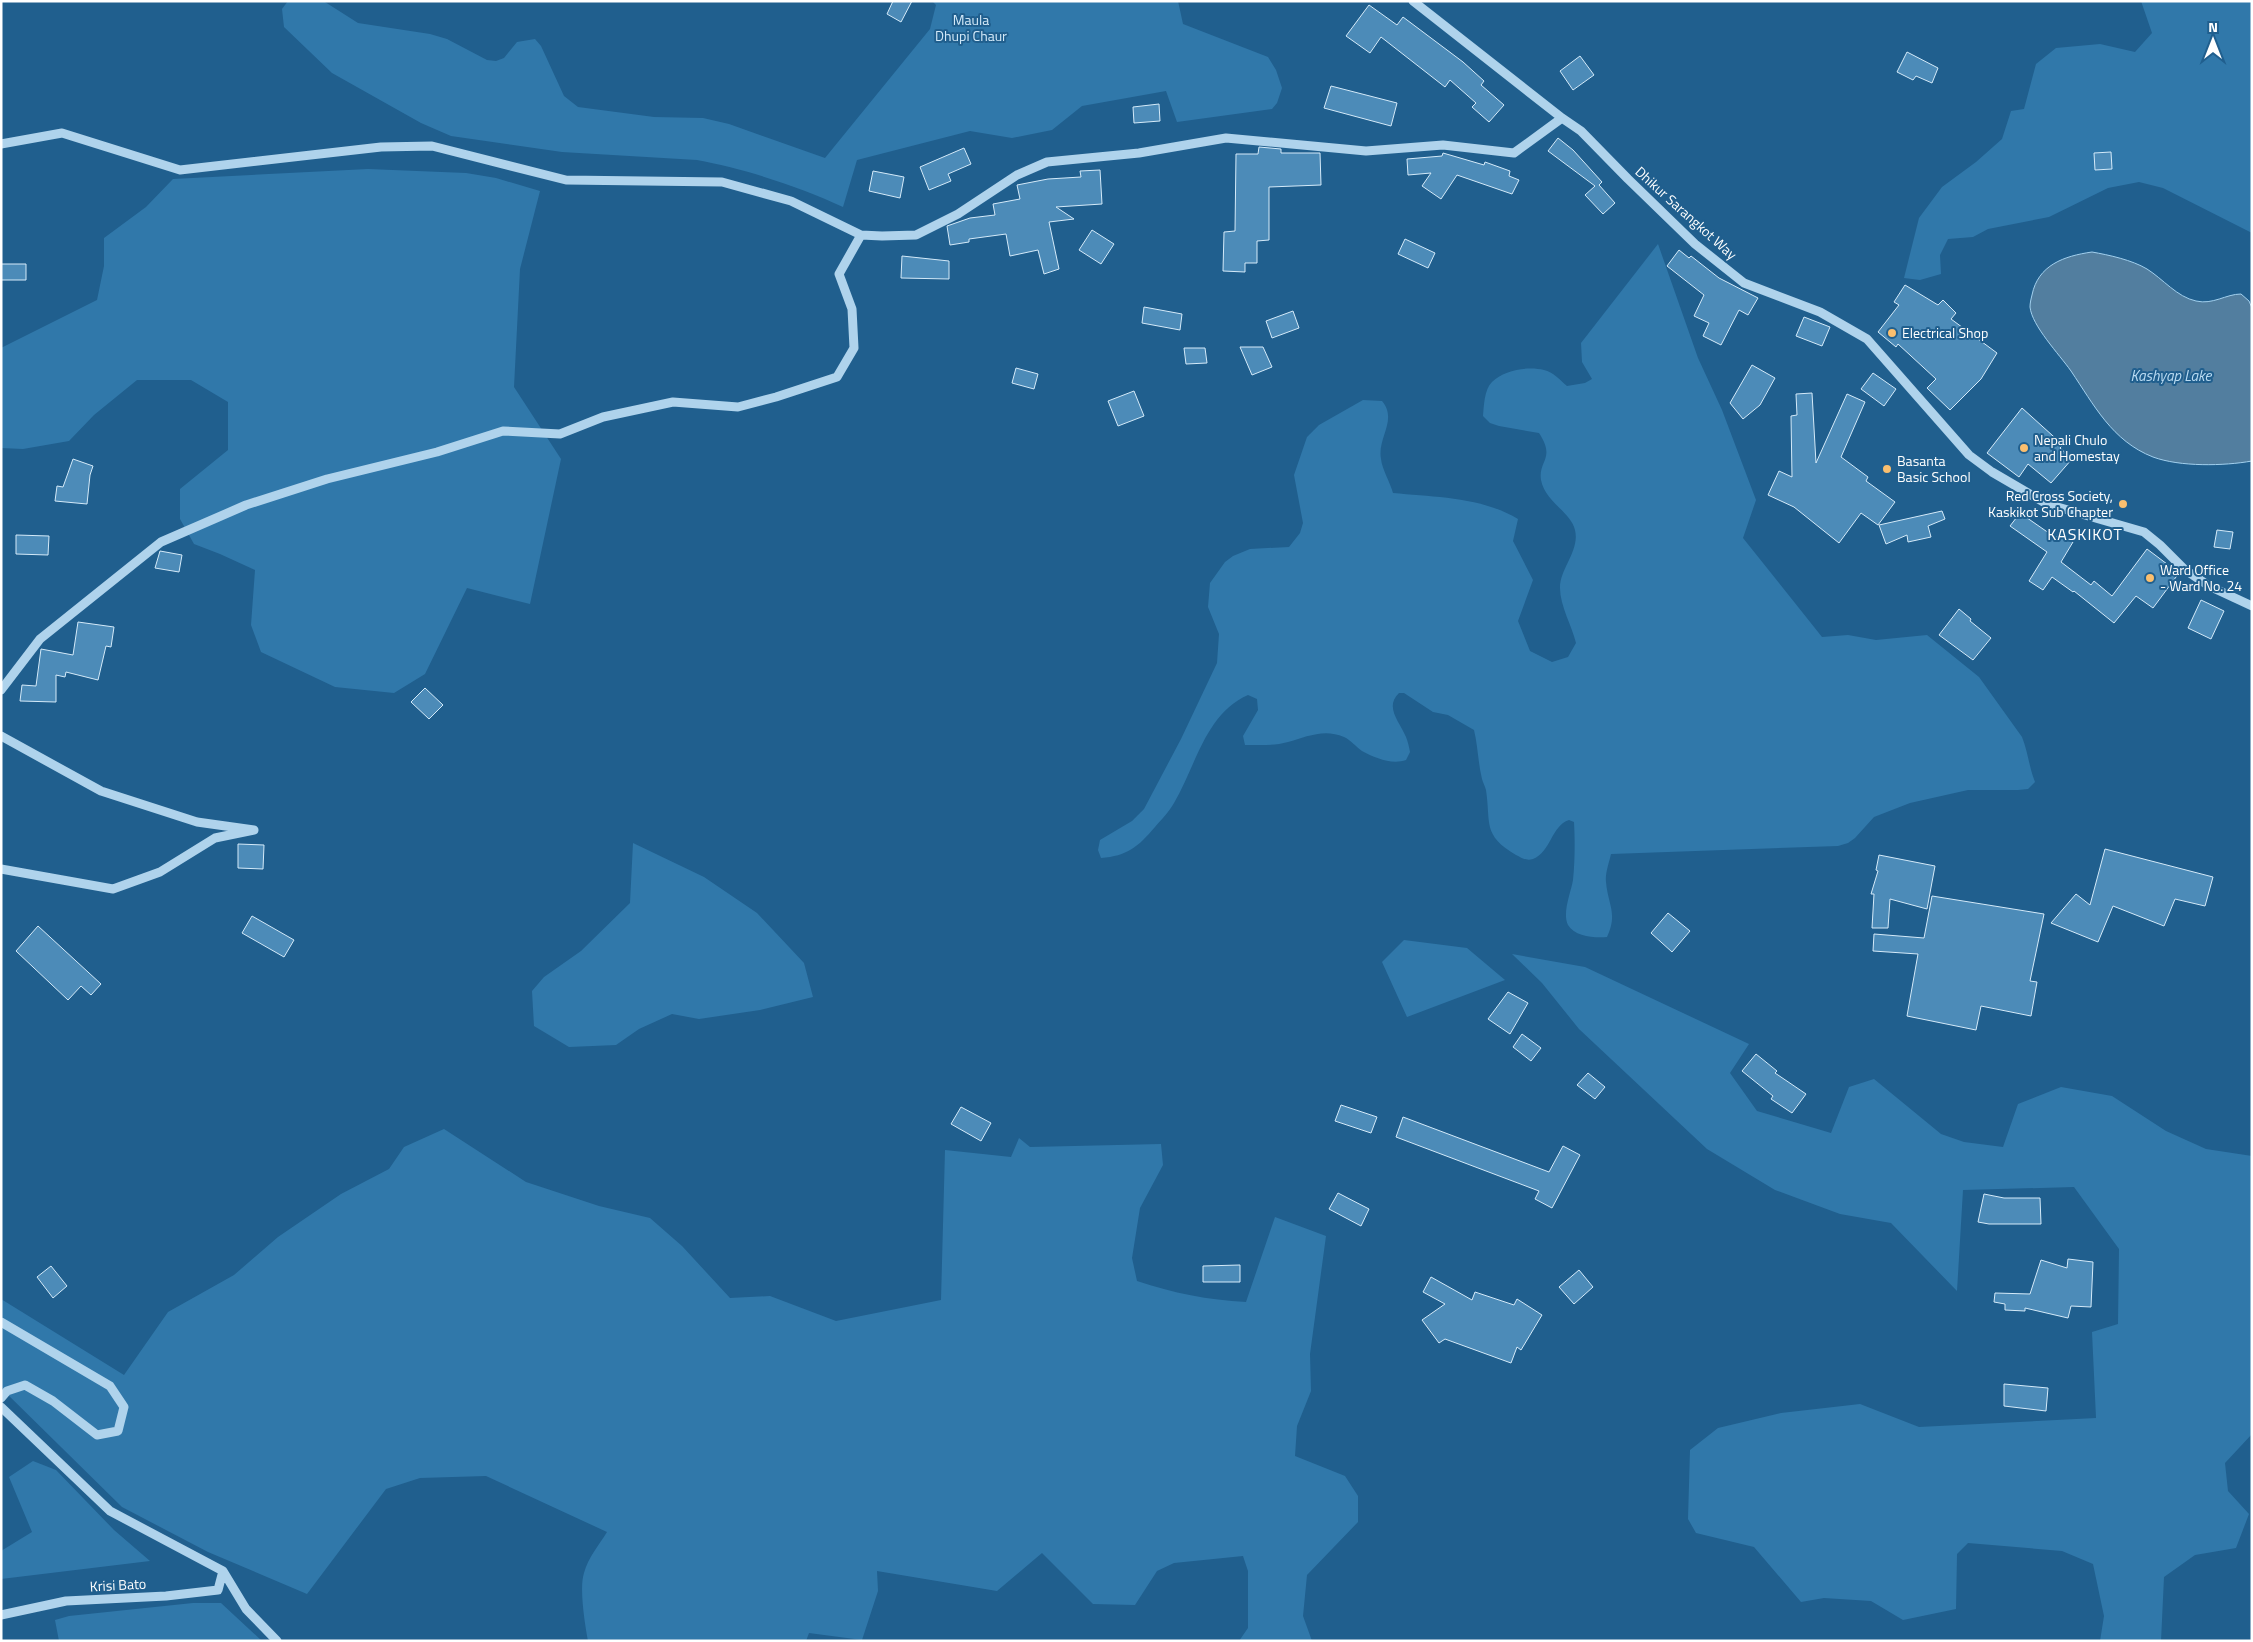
<svg xmlns="http://www.w3.org/2000/svg" width="2253" height="1642" font-family="'Titillium Web',sans-serif">
  <style>
    .green { fill: #3078aa }
    .water { fill: #527e9f; stroke: #a2d0ee }
    .building { fill: #4c8bb8; stroke: #d4eaf9 }
    .lines { fill: none; stroke-linecap: round; stroke-linejoin: round }
    .minor { stroke: #afd3ec; stroke-width: 9 }
    .poi-dot { fill: #fabf6f; stroke: #205f8e; stroke-width: 2 }
    .labels { text-anchor: middle; stroke-width: 4; stroke-linejoin: round; paint-order: stroke }
    .park-label { font-size: 14px; fill: #d4eaf9; stroke: #205f8e }
    .street-label { font-size: 14px; fill: #fff; stroke: #205f8e }
    .poi-label { font-size: 14px; fill: #fff; stroke: #205f8e; text-anchor: start }
    .water-label { font-size: 15px; font-style: italic; fill: #bbdcf3; stroke: #205f8e }
    .quarter-label { font-size: 16px; letter-spacing: 1px; fill: #fff; stroke: #205f8e }
  </style>
  <rect width="100%" height="100%" fill="#205f8e"/>
  <!-- green -->
  <path class="green" d="M288 1 325 2 358 23 430 34 447 39 487 60 496 61 504 58 517 42 535 39 541 46 564 96 578 107 654 117 703 118 729 124 825 158 930 29 936 5 932 1H1178L1183 24 1268 57 1276 70 1282 88 1277 103 1272 109 1177 122 1166 91 1082 106 1052 130 1012 138 970 131 857 160 843 207C801 187 742 168 697 160L562 152 451 136 421 123 332 73 284 27 282 9Z
    M2141 1H2252V233L2163 188 2139 182 2108 188 2049 217 1988 229 1973 237 1948 239 1940 255 1941 274 1920 280 1904 278 1919 218 1942 187 1976 162 2002 139 2011 111 2024 109 2036 64 2056 48 2100 44 2135 52 2152 33Z
    M368 169 466 173 496 178 540 191 520 269 514 387 561 459 530 604 467 588 425 674 394 693 335 687 261 652 251 625 255 570 220 554 194 544 180 519V489L228 450V402L191 380H137L94 415 69 441 23 449 1 448V348L97 300 104 266V238L146 207 173 179Z
    M1658 244 1698 358 1722 410 1756 500 1743 538 1822 637 1848 635 1876 640 1927 635 1979 677 2022 737C2028 752 2029 767 2035 782L2028 789 2018 790H1968L1910 803 1874 817 1855 838 1848 843 1838 846 1611 854C1609 863 1605 873 1606 882 1608 905 1618 913 1607 937 1595 938 1575 937 1568 925 1562 913 1571 892 1573 880 1575 861 1575 840 1574 822L1569 820C1551 826 1551 852 1533 859 1526 861 1522 858 1516 855 1482 835 1491 823 1486 790 1485 786 1483 783 1482 779 1478 763 1478 746 1474 730L1448 715 1433 712 1404 693H1399C1384 707 1400 722 1406 737 1408 742 1409 747 1410 752L1406 760C1392 765 1375 758 1362 751 1356 747 1351 740 1344 737 1324 728 1306 737 1288 742 1274 746 1259 745 1245 745L1243 736 1258 710 1257 699 1248 695C1205 714 1196 766 1174 803 1169 812 1161 820 1155 827 1138 847 1127 856 1101 858L1098 850 1100 840 1132 821 1144 809 1181 739 1217 663 1219 634 1208 607 1210 583 1225 562 1233 556 1250 549 1289 547 1300 533 1303 523 1294 475 1307 437 1319 425 1363 400 1382 401C1398 420 1377 438 1381 459 1382 469 1390 482 1393 493 1434 497 1482 497 1518 519L1513 541 1533 580 1518 621 1530 651 1552 662 1568 657 1576 643C1572 626 1560 606 1560 588 1560 568 1580 551 1575 530 1571 512 1545 502 1541 480 1538 460 1556 459 1539 433L1499 426 1490 423 1483 416C1484 406 1484 390 1492 382 1504 370 1528 366 1544 370 1553 372 1560 380 1567 386L1585 383 1592 379 1582 362 1581 343Z
    M633 843 704 877 757 913 804 963 813 997 760 1010 699 1019 672 1014 639 1029 616 1045 569 1047 534 1026 532 991 544 977 581 951 630 903Z
    M1404 940 1467 948 1505 980 1407 1017 1382 962Z
    M1512 954 1585 967 1749 1044 1730 1073 1757 1111 1831 1133 1849 1087 1874 1079 1941 1134 1964 1142 2003 1147 2018 1104 2061 1087 2112 1096 2166 1131 2206 1149 2252 1156V1434L2225 1463 2228 1491 2249 1514 2236 1548 2195 1555 2164 1577 2161 1641H2100L2104 1616 2093 1564 2062 1551 1968 1543 1957 1554 1956 1609 1903 1620 1871 1601 1824 1598 1801 1602 1754 1547 1696 1533 1688 1519 1690 1450 1718 1428 1781 1413 1860 1404 1919 1427 2096 1418 2092 1332 2118 1324 2119 1249 2074 1187 1963 1190 1957 1291 1891 1223 1840 1214 1775 1190 1707 1149 1579 1029 1542 983Z
    M444 1129 526 1182 599 1206 650 1218 682 1246 730 1298 770 1296 836 1321 941 1300 945 1150 1011 1157 1019 1138 1030 1147 1161 1144 1163 1165 1140 1208 1132 1258 1137 1281C1173 1293 1208 1300 1246 1302L1275 1217 1326 1236 1310 1354 1311 1391 1297 1426 1295 1456 1345 1476 1358 1496V1522L1307 1575 1303 1616 1312 1641H1239L1248 1628V1571L1243 1556 1174 1563 1157 1571 1135 1605 1093 1604 1042 1553 997 1591 877 1571 878 1591 862 1640 809 1633 806 1641H588C585 1625 579 1588 584 1573 588 1558 599 1545 607 1532L486 1476 420 1478 386 1489 307 1594 208 1552 122 1507 1 1388V1299L124 1375 168 1312 234 1275 278 1237 341 1194 389 1169 404 1147Z
    M33 1461 56 1470 114 1530 150 1561 1 1579V1551L32 1532 9 1477Z
    M193 1603H221L262 1641H59L55 1620 69 1616Z"/>
  <!-- water -->
  <path class="water" d="M2092 252C2109 255 2132 260 2147 269 2163 279 2177 297 2196 301 2213 305 2226 294 2241 294L2249 301 2252 308V461C2224 466 2180 467 2153 457 2112 441 2094 405 2071 371 2059 354 2032 326 2030 307 2030 303 2031 299 2032 295 2038 265 2064 256 2092 252Z"/>
  <!-- building -->
  <path class="building" d="M893 1H912L901 22 887 14Z
    M1369 5 1397 25 1403 17 1463 62 1484 81 1481 85 1504 105 1489 122 1472 107 1476 103 1450 80 1445 87 1381 37 1370 53 1346 36Z
    M1907 52 1938 68 1932 83 1916 76 1913 80 1897 72Z
    M1580 56 1594 75 1573 90 1560 71Z
    M1331 86 1397 103 1391 126 1324 108Z
    M1159 104 1160 121 1134 123 1133 107Z
    M1558 138 1573 150 1602 182 1599 185 1615 203 1603 214 1585 195 1595 186 1548 151Z
    M1259 147 1281 149V153H1320L1321 185 1269 187V240L1257 241V263H1245V272L1223 271 1224 232 1235 231 1236 154H1258Z
    M964 148 971 164 948 174 951 181 929 190 920 167Z
    M2111 152 2112 169 2095 170 2094 153Z
    M1443 153 1484 165 1485 162 1510 171 1509 176 1519 180 1512 194 1457 175 1441 199 1422 186 1431 173 1408 175 1407 159 1442 156Z
    M1100 170 1102 204 1056 207 1074 219 1049 222 1059 269 1044 274 1038 250 1010 256 1006 234 969 239V242L950 245 947 226 970 218 995 215 993 204 1020 199 1017 185 1048 179 1081 177 1080 171Z
    M873 171 904 177 900 198 869 191Z
    M1092 230 1114 244 1101 264 1079 250Z
    M1405 239 1435 253 1428 268 1398 254Z
    M1679 250 1689 258 1691 256 1719 278 1758 298 1748 315 1739 310 1721 345 1703 336 1709 323 1694 316 1704 295 1667 266Z
    M902 256 949 261V279L901 278Z
    M1 264H26V280H1Z
    M1905 285 1938 305 1943 300 1956 313 1951 319 1997 353 1981 379 1950 410 1927 388 1936 379 1898 344 1896 347 1878 332 1899 305 1894 302Z
    M1144 307 1182 314 1180 330 1142 323Z
    M1293 311 1299 328 1272 338 1266 321Z
    M1804 317 1830 327 1822 346 1796 336Z
    M1240 347H1263L1272 367 1252 375Z
    M1184 348H1205L1207 363 1186 364Z
    M1752 365 1775 378 1760 405 1743 419 1730 403Z
    M1016 368 1038 374 1034 389 1012 383Z
    M1873 373 1896 389 1884 406 1861 389Z
    M1134 391 1144 416 1118 426 1108 401Z
    M1812 393 1816 463 1847 394 1865 402 1841 457 1868 477 1866 481 1895 502 1878 525 1861 513 1839 543 1794 507 1768 495 1779 471 1792 477 1791 416 1797 415 1796 394Z
    M2022 408 2063 445 2060 448 2072 459 2051 483 2028 464 2019 477 1987 453Z
    M73 459 93 466 90 475 87 504 55 501 57 486 63 487Z
    M1942 511 1945 519 1928 526 1931 537 1908 542 1907 535 1886 544 1879 525Z
    M2020 513 2056 538 2059 533 2073 542 2061 562 2091 585 2094 581 2112 596 2147 549 2179 573 2153 608 2136 596 2114 623 2074 591 2073 592 2052 577 2043 590 2029 581 2047 552 2010 526Z
    M2217 530 2233 532 2230 549 2214 547Z
    M16 535 49 536 48 555 16 554Z
    M160 551 182 555 179 572 155 568Z
    M2201 600 2224 611 2211 639 2188 628Z
    M1959 609 1971 619 1970 621 1991 638 1973 660 1939 635Z
    M78 622 114 627 111 647 106 646 98 680 66 672 65 677 56 675V702L20 701 22 685 36 686 41 649 73 655Z
    M425 688 443 705 429 719 411 702Z
    M238 844 264 845 263 869 238 868Z
    M2105 849 2213 877 2205 906 2175 899 2164 926 2113 906 2098 942 2051 923 2076 894 2090 905Z
    M1879 855 1935 866 1927 909 1890 899 1888 928H1872L1874 894H1871L1878 871 1876 870Z
    M1932 896 2044 914 2030 981 2037 982 2031 1016 1981 1006 1976 1030 1907 1016 1918 954 1873 951 1874 934 1924 938Z
    M1668 913 1690 931 1672 952 1651 933Z
    M252 916 294 940 284 957 242 933Z
    M38 926 101 984 91 995 81 986 68 1000 16 951Z
    M1508 992 1528 1003 1510 1034 1488 1019Z
    M1522 1034 1541 1048 1531 1061 1513 1047Z
    M1756 1054 1777 1071 1775 1073 1806 1094 1792 1113 1771 1099 1773 1096 1742 1071Z
    M1588 1073 1605 1087 1595 1099 1577 1085Z
    M1341 1105 1377 1117 1371 1133 1335 1121Z
    M961 1107 991 1123 981 1141 951 1124Z
    M1403 1117 1549 1172 1563 1146 1580 1155 1552 1208 1535 1199 1539 1191 1396 1137Z
    M1338 1193 1369 1209 1361 1226 1329 1209Z
    M1984 1194 2004 1198H2040L2041 1224H1989L1978 1222Z
    M2068 1259 2093 1262 2091 1307 2071 1306 2068 1318 2025 1308V1311L2005 1310V1304L1994 1302 1995 1293 2030 1294 2041 1260 2067 1268Z
    M1240 1265V1282H1203V1266Z
    M51 1266 67 1286 53 1298 37 1277Z
    M1579 1270 1593 1287 1574 1304 1559 1287Z
    M1431 1277 1472 1300 1475 1292 1514 1305 1517 1299 1542 1315 1521 1350 1517 1347 1511 1363 1445 1339 1439 1343 1422 1320 1445 1304 1423 1292Z
    M2004 1384 2048 1388 2046 1411 2004 1406Z"/>
  <g class="lines">
    <!-- minor -->
    <path class="minor" d="M1413 1 1562 118 1581 131 1628 179 1695 244 1744 283 1820 312 1867 339 1969 455 1992 472 2047 504 2144 532 2160 545 2184 569 2209 586 2252 606
      M1 144 62 133 180 170 381 147 432 146 566 180 722 182 791 201 861 235 882 236 916 235 958 214 1017 175 1047 162 1139 153 1226 138 1366 151 1443 145 1514 153 1562 118
      M1 690 40 639 161 542 246 505 327 479 437 452 503 431 560 434 603 417 673 402 738 407 776 397 837 377 854 348 852 309 839 274 861 235
      M1 736 101 791 197 822 254 830 215 838 160 872 113 889 1 869
      M1 1322 110 1386 124 1407 118 1431 97 1435 53 1401 25 1385 7 1391 1 1398
      M1 1407 110 1511 223 1571 246 1609 277 1641
      M1 1615 66 1601 166 1596 218 1590 223 1571"/>
  </g>
  <!-- markers -->
  <g class="poi-dot">
    <circle cx="1892" cy="333" r="5"/>
    <circle cx="2024" cy="448" r="5"/>
    <circle cx="1887" cy="469" r="5"/>
    <circle cx="2123" cy="504" r="5"/>
    <circle cx="2150" cy="578" r="5"/>
  </g>
  <g class="labels">
    <!-- park labels -->
    <g class="park-label">
      <text x="971" y="25">Maula<tspan x="971" dy="16">Dhupi Chaur</tspan></text>
    </g>
    <!-- street labels -->
    <g class="street-label">
      <text transform="translate(1686 213) rotate(42)" y="5">Dhikur Sarangkot Way</text>
      <text transform="translate(118 1585) rotate(-3)" y="5">Krisi Bato</text>
    </g>
    <!-- poi labels -->
    <g class="poi-label">
      <text x="1902" y="338">Electrical Shop</text>
      <text x="2034" y="445">Nepali Chulo<tspan x="2034" dy="16">and Homestay</tspan></text>
      <text x="1897" y="466">Basanta<tspan x="1897" dy="16">Basic School</tspan></text>
      <text x="2113" y="501" text-anchor="end">Red Cross Society,<tspan x="2113" dy="16">Kaskikot Sub Chapter</tspan></text>
      <text x="2160" y="575">Ward Office<tspan x="2160" dy="16">- Ward No. 24</tspan></text>
    </g>
    <!-- water labels -->
    <g class="water-label">
      <text x="2171" y="381">Kashyap Lake</text>
    </g>
    <!-- quarter labels -->
    <g class="quarter-label">
      <text x="2085" y="540">KASKIKOT</text>
    </g>
  </g>
  <!-- border -->
  <rect width="2253" height="1642" fill="none" stroke="#ffffff" stroke-width="5"/>
  <!-- north arrow -->
  <g transform="translate(2213 40)" stroke="#205f8e" stroke-width="4" paint-order="stroke">
  <path d="M0-4L9 19L0 12L-9 19Z" fill="#ffffff"/>
  <text y="-8" font-size="14" font-weight="bold" text-anchor="middle" fill="#ffffff">N</text>
  </g>
</svg>
